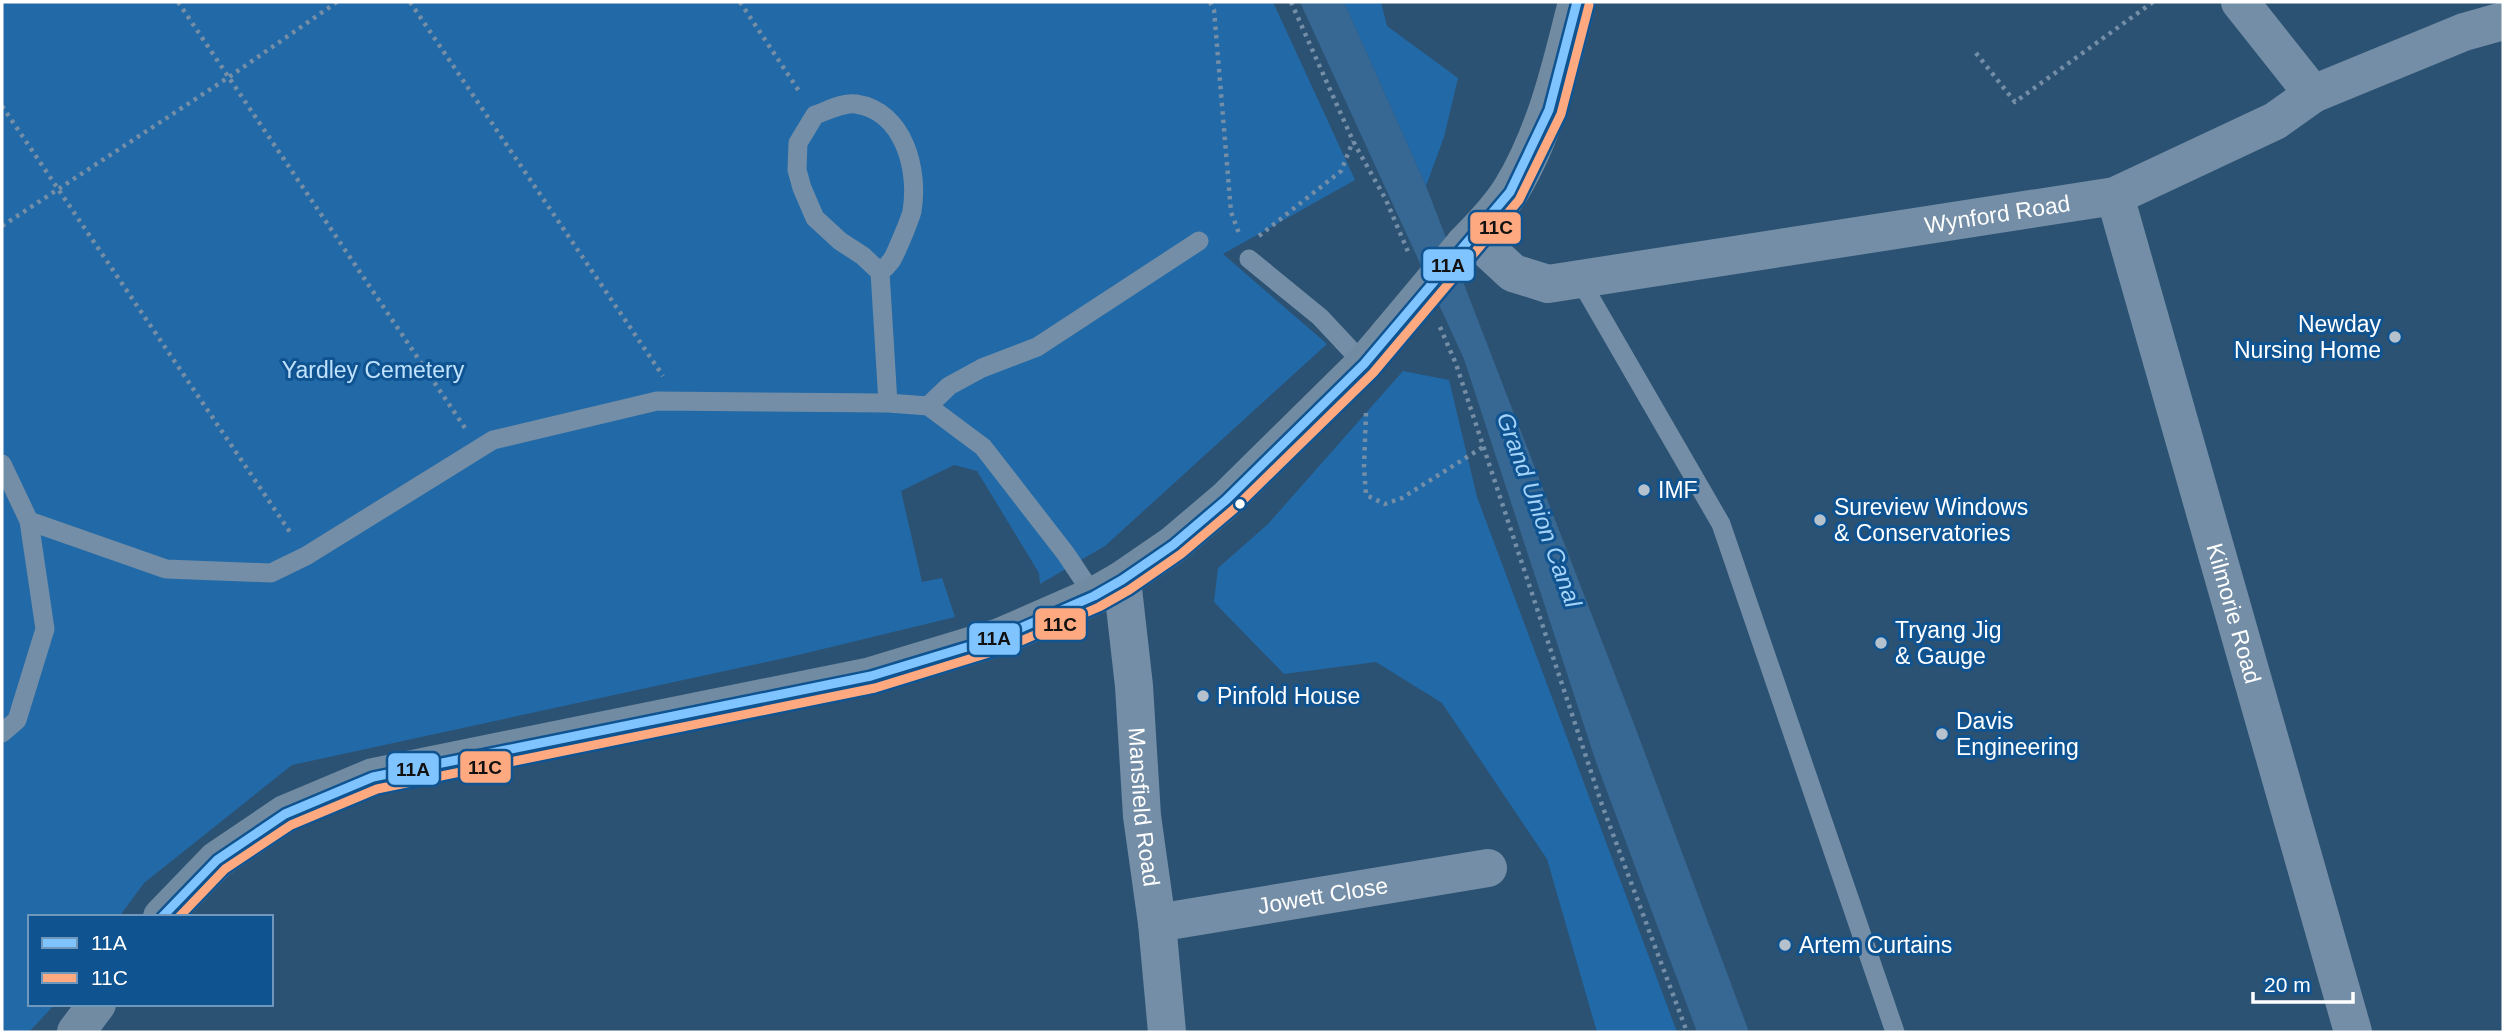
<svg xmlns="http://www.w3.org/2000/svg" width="2505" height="1034" font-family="Helvetica,sans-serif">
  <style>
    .green { fill: #2269a7 }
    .water { fill: #376793 }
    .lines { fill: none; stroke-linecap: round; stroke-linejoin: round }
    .path { stroke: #738ea6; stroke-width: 4.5; stroke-dasharray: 3.5 5; stroke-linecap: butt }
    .lane { stroke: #738ea6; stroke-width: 19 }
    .street { stroke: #738ea6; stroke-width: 38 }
    .secondary { stroke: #708ba2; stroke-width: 38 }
    .secondary-bridge { stroke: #708ba2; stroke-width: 38 }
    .bus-1-casing { stroke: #0f5390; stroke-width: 14 }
    .bus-2-casing { stroke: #0f5390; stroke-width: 14 }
    .bus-1 { stroke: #80c4ff; stroke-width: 9 }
    .bus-2 { stroke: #ffa980; stroke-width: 9 }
    .poi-dot { fill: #b5c2ce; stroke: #0f5390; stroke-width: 2.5 }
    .bus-dot { fill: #fff; stroke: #0f5390; stroke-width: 2.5 }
    .labels { text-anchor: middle; stroke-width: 6; stroke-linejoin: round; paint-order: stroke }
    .street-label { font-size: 23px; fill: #fff; stroke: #0f5390 }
    .poi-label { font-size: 23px; fill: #fff; stroke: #0f5390; text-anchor: start }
    .park-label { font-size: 23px; fill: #c0e2fe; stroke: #0f5390 }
    .water-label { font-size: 24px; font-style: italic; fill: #a4d3fa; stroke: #0f5390 }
    .line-badge { stroke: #0f5390; stroke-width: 2.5 }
    .pale-badge-label { font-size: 19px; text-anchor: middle; font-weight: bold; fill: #111 }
  </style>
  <rect width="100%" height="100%" fill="#2c5273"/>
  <!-- green -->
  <path class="green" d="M2 2H1273L1355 180 1223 254 1327 344 1105 546 1040 584 1039 573 977 471 954 465 901 491 922 582 942 578 955 617 794 656 292 765 144 883 119 917H30V1004H55L29 1032H2Z
    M1344 2H1381L1387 26 1458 78 1444 137 1426 186Z
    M1403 371 1449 380 1477 497 1677 1032H1597L1547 859 1442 703 1376 662 1284 674 1214 602 1218 568 1268 524Z"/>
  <!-- water -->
  <path class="water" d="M1300 2H1344L1426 186 1634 724 1749 1032H1697L1596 762 1464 359Z"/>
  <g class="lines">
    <!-- path -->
    <path class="path" d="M178 2 465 428
      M410 2 663 376
      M740 2 801 94
      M1210 2 1214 10 1231 212 1240 236
      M1291 2 1353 141 1386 200 1409 254
      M1976 53 2015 102 2153 2
      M2 106 292 535
      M2 226 229 77 337 2
      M1259 236 1341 171 1353 141
      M1440 327 1456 364 1602 805 1687 1032
      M1366 413 1364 467 1366 495 1385 504 1402 498 1483 447"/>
    <!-- lane -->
    <path class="lane" d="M1249 259 1320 317 1364 364
      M880 272C884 269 888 265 891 261 895 256 911 217 912 211 919 170 904 111 856 104 843 102 827 111 815 115L798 143 797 170 802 188 815 218 840 241 863 256 880 272 888 403
      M1580 280 1721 524 1895 1032
      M928 406 949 386 982 368 1037 347 1199 241
      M2 464 29 521 45 629 17 720 2 733
      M29 521 166 569 271 573 306 556 493 440 657 401 888 403 928 406 983 447 1066 554 1094 596"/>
    <!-- street -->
    <g class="street">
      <path d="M2240 2 2313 94"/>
      <path id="s1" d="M2115 196 2353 1032"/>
      <path id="s2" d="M1473 236 1513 273 1548 284 2115 196 2275 121 2313 94 2464 32 2503 21"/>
      <path id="s3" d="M1122 580 1134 686 1142 816 1157 923 1167 1032"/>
      <path id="s4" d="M1157 923 1488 868"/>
    </g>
    <!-- secondary -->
    <path class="secondary" d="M1465 244C1481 228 1499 209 1511 190 1546 132 1561 67 1577 2
      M162 917 217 860 285 814 373 777 871 676 1000 637 1094 596 1122 580 1173 545 1226 500 1364 364 1388 336
      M76 1032 97 1004"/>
    <!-- secondary-bridge -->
    <path class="secondary-bridge" d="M1388 336 1465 244"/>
    <!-- bus-1 casing -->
    <g class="bus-1-casing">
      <path id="bus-1" d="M162 917 217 860 285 814 373 777 871 676 1000 637 1094 596 1122 580 1173 545 1226 500 1364 364 1510 192 1549 110 1577 2"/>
    </g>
    <!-- bus-2 casing -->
    <g class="bus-2-casing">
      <path id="bus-2" d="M179 917 225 869 291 825 377 789 875 688 1005 648 1099 607 1129 590 1181 554 1234 509 1373 373 1519 200 1561 114 1589 5"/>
    </g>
    <!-- bus-1 -->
    <use href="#bus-1" class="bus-1"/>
    <!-- bus-2 -->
    <use href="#bus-2" class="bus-2"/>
  </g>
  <!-- markers -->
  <g class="poi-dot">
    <circle cx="2395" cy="337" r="7"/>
    <circle cx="1644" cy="490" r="7"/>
    <circle cx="1820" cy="520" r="7"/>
    <circle cx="1881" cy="643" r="7"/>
    <circle cx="1203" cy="696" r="7"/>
    <circle cx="1942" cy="734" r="7"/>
    <circle cx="1785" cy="945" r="7"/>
  </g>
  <circle class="bus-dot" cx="1240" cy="504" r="6"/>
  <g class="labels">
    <!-- street labels -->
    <g class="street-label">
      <text dy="8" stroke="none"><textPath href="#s2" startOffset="546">Wynford Road</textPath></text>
      <text dy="8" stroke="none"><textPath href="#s1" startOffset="434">Kilmorie Road</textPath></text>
      <text dy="8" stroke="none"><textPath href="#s3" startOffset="228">Mansfield Road</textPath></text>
      <text dy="8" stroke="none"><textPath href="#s4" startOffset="168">Jowett Close</textPath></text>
    </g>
    <!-- poi labels -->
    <g class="poi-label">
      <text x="2381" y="332" text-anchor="end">Newday<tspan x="2381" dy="26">Nursing Home</tspan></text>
      <text x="1658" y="498">IMF</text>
      <text x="1834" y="515">Sureview Windows<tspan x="1834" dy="26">&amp; Conservatories</tspan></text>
      <text x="1895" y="638">Tryang Jig<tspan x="1895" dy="26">&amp; Gauge</tspan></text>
      <text x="1217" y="704">Pinfold House</text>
      <text x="1956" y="729">Davis<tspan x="1956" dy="26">Engineering</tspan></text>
      <text x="1799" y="953">Artem Curtains</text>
    </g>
    <!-- park labels -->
    <g class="park-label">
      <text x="373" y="378">Yardley Cemetery</text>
    </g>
    <!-- water labels -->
    <g class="water-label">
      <text transform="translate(1539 510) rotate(70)" y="8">Grand Union Canal</text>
    </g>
  </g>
  <g class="line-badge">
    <rect x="1469" y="211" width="53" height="34" rx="7" fill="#ffa980"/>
    <rect x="1422" y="248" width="53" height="34" rx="7" fill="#80c4ff"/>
    <rect x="1034" y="607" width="53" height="34" rx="7" fill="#ffa980"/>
    <rect x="968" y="622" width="53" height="34" rx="7" fill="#80c4ff"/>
    <rect x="459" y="750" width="53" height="34" rx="7" fill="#ffa980"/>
    <rect x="387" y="752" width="53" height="34" rx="7" fill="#80c4ff"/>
  </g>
  <g class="pale-badge-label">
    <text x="1496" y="234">11C</text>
    <text x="1448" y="272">11A</text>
    <text x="1060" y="631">11C</text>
    <text x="994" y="645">11A</text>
    <text x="485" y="774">11C</text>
    <text x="413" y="776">11A</text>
  </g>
  <!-- border -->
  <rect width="2505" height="1034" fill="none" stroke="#ffffff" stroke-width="7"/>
  <!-- legend -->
  <rect x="28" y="915" width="245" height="91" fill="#0f5390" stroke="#6f98bc" stroke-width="2"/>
  <rect x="42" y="938" width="35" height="10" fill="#80c4ff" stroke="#6f98bc" stroke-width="2"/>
  <text x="91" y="950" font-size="21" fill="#ffffff">11A</text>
  <rect x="42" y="973" width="35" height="10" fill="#ffa980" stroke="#6f98bc" stroke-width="2"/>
  <text x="91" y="985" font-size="21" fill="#ffffff">11C</text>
  <!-- scale -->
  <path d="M2253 992v10h100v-10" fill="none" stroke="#ffffff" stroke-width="3.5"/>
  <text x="2264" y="992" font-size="21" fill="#ffffff" stroke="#0f5390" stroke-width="5" paint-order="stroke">20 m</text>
</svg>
